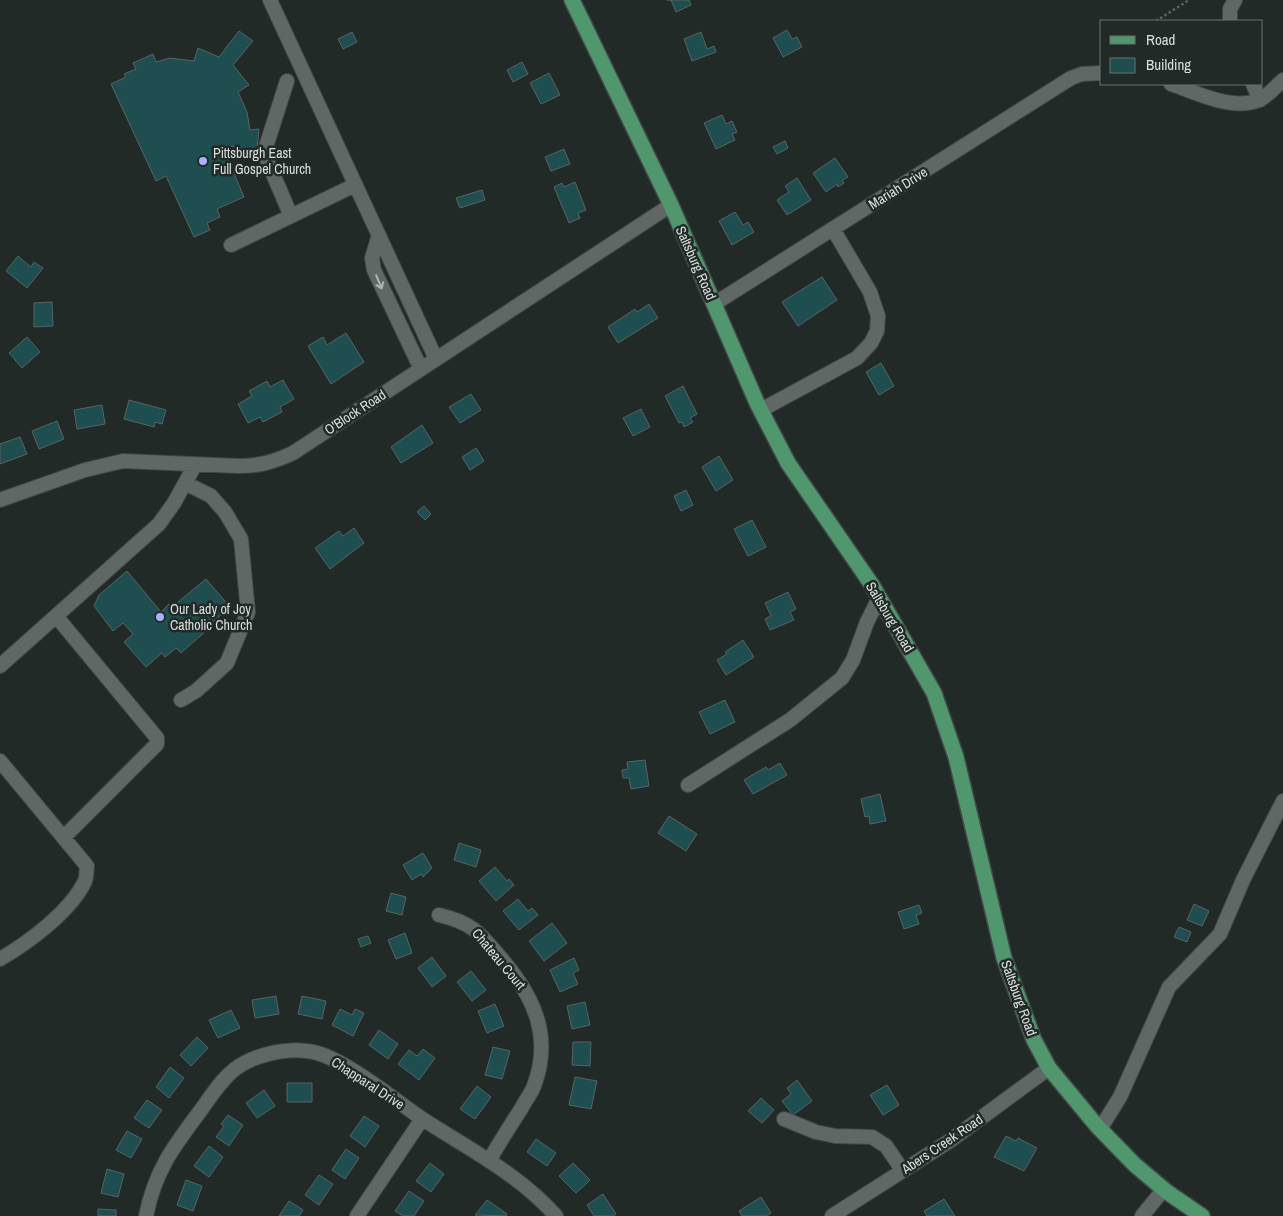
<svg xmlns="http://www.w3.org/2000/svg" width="1283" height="1216" font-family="'Archivo Narrow',sans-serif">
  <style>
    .building { fill: #1e4e4f; stroke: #596363 }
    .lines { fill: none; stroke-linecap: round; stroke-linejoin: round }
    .minor-casing { stroke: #414745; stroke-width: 16 }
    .major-casing { stroke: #414745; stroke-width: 18 }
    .path { stroke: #5c6461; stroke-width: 2.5; stroke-dasharray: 2.5 2.5; stroke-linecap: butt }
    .minor { stroke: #5f6865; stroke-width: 14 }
    .major { stroke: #50976e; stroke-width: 15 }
    .oneway { stroke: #aeb5b3 }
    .poi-dot { fill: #aab0fb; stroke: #222a27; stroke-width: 2 }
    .labels { text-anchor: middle; stroke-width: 5; stroke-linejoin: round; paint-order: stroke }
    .poi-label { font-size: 14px; fill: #d9dfdd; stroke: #222a27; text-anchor: start }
    .street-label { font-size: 14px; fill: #d9dfdd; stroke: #222a27 }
  </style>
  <rect width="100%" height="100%" fill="#222a27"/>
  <!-- building -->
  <path class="building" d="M667 0H689L691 5 676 12 671 0Z
    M787 30 792 39 797 37 802 47 783 57 773 38Z
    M239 31 253 41 233 65 249 85 238 92 247 112 250 130 259 129 257 150 222 145 244 197 217 209 220 217 207 223 210 230 194 237 166 176 156 181 111 84 126 77 124 74 136 69 133 63 153 54 156 62 170 58 194 61 198 48 219 57Z
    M352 32 357 42 343 49 338 39Z
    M701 32 707 49 714 46 716 52 692 61 684 39Z
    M522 62 528 74 513 82 507 70Z
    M549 73 560 95 541 104 530 83Z
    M722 115 726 124 732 121 737 132 732 134 735 140 716 149 704 123Z
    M785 141 788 148 777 154 773 147Z
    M564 149 570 164 551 171 545 157Z
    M835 158 848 177 842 180 844 183 838 187 837 184 826 192 813 173Z
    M797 178 811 200 787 215 777 200 789 192 785 186Z
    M575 182 586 210 578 213 580 218 569 223 554 187 562 183 564 187Z
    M482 190 485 200 460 208 456 198Z
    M735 212 743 225 748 222 754 232 732 245 719 221Z
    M18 256 31 267 34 262 43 268 27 288 6 271Z
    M822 277 837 300 798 326 782 302Z
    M52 302 53 326 34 327V303Z
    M649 304 658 318 618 343 608 327 635 309 637 312Z
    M346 333 364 362 331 384 308 346 323 337 327 345Z
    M27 337 40 352 22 368 9 353Z
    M881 363 894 386 879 395 866 372Z
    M283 380 294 399 280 407 282 412 263 422 260 417 248 423 238 404 252 396 249 391 267 381 270 387Z
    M683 386 697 414 690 418 693 422 684 427 682 422 679 423 665 396Z
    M471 394 481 410 460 423 449 407Z
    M129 400 166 410 162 424 155 422 154 427 124 419Z
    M102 405 105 424 77 429 74 410Z
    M641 409 650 427 633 436 623 418Z
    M57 421 64 439 39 449 32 431Z
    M422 425 433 443 401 463 391 447Z
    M20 437 27 454 0 464V444Z
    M476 448 484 461 470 470 462 457Z
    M719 456 733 480 716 491 702 467Z
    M686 490 693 505 681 511 674 496Z
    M424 506 431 514 425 520 417 512Z
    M752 520 766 547 748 556 734 529Z
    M354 528 364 543 330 569 315 548 339 531 343 536Z
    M127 571 161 612 169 604 172 607 206 579 230 607 208 626 205 622 202 624 207 630 181 653 176 648 165 657 162 653 146 667 124 642 133 634 123 623 113 631 94 606 99 595Z
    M788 592 796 609 790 612 794 620 770 630 765 619 771 616 765 603Z
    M743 640 754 657 726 675 717 660 727 654 725 652Z
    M725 700 735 722 710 734 699 712Z
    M645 760 649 786 631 789 629 778H623L622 770 628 769 627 762Z
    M780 763 787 775 753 794 744 780 766 767 768 770Z
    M880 794 886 821 870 824 869 816 865 817 861 799Z
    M669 816 697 834 686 851 658 833Z
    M459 843 481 850 476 867 454 860Z
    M423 853 432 868 423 877 421 874 412 880 403 865Z
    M495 867 507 881 509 879 514 885 496 901 479 881Z
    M391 893 406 897 402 915 386 911Z
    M518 899 528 911 532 908 538 915 519 930 503 911Z
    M1194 904 1209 911 1202 926 1187 920Z
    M919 905 922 913 916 915 919 924 904 929 898 912Z
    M552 923 567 943 544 961 529 941Z
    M1179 927 1191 932 1187 942 1174 937Z
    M405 933 412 953 396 959 388 940Z
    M368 936 371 943 361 947 358 939Z
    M432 957 446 976 432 987 418 968Z
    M574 958 579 970 573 973 578 984 560 992 550 970Z
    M471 971 486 990 472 1001 457 982Z
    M276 996 279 1014 255 1018 252 1000Z
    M302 996 326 1001 322 1019 298 1014Z
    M585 1002 590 1025 572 1029 567 1006Z
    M495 1004 504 1026 487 1033 478 1011Z
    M340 1009 352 1015 355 1009 364 1013 353 1036 332 1025Z
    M231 1010 240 1028 218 1038 209 1020Z
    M379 1030 398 1044 388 1059 369 1045Z
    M197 1037 208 1048 191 1066 180 1055Z
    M573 1042H591L590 1066 572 1065Z
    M493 1047 510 1051 502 1079 485 1075Z
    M423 1049 435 1058 419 1080 398 1064 409 1050 417 1056Z
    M170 1067 184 1078 169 1098 156 1087Z
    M575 1077 597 1081 591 1109 569 1105Z
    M797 1080 812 1101 793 1115 782 1101 791 1094 787 1088Z
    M287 1083H312V1102H287Z
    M887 1085 899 1105 883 1115 870 1095Z
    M477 1086 491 1097 475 1119 460 1109Z
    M264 1090 275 1106 257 1118 246 1103Z
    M761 1098 774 1110 762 1123 748 1111Z
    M147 1100 162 1110 149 1128 134 1118Z
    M228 1115 243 1125 229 1146 216 1137 224 1126 221 1124Z
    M364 1116 379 1126 365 1147 350 1136Z
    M127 1131 142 1139 131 1158 116 1150Z
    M1006 1136 1016 1141 1018 1138 1037 1148 1024 1171 994 1157Z
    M536 1139 556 1153 547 1166 527 1152Z
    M209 1146 223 1157 209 1177 194 1166Z
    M346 1149 359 1158 345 1179 332 1170Z
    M430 1163 444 1174 431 1192 416 1181Z
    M573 1163 590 1180 576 1193 559 1176Z
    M107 1169 124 1174 118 1197 101 1193Z
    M319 1175 333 1184 319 1205 305 1195Z
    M186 1180 202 1186 193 1211 177 1205Z
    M409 1191 424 1201 414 1216H403L395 1211Z
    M603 1194 616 1214 613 1216H594L587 1205Z
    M761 1197 771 1213 767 1216H742L739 1211Z
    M944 1199 955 1216H927L924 1211Z
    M487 1200 507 1214 506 1216 475 1215Z
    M289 1201 303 1210 299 1216H279Z
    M98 1209 116 1210V1216H98Z"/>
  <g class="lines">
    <!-- minor casing -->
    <g class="minor-casing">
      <path id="minor" d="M270 0 436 359
        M1230 21V9L1235 0
        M287 81 264 153 291 216
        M1171 84C1198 93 1231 111 1259 100 1267 97 1276 86 1283 80
        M1253 84 1260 100
        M379 235 372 258 374 270 421 369
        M231 245 355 185
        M714 304 1071 78 1082 74 1102 73
        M761 410 857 358 871 343 877 331 878 316 870 292 833 229
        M0 500 85 470 123 461 238 466C259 466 274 462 293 453L671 205
        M56 616 157 738V744L64 837
        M0 666 159 524 174 503 195 465
        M181 700 196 691 227 663 248 612 241 539 225 512 211 496 185 483
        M0 761 87 866C86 871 87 877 85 881 71 911 28 943 0 959
        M688 785 790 720 842 678 853 660 867 622 879 598
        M439 915C475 923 482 936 505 963 535 999 552 1038 534 1086 531 1094 525 1101 521 1109 510 1126 499 1143 489 1161
        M784 1119 816 1132 835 1136 872 1137 886 1146 903 1171
        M1100 1129 1120 1097 1169 987 1220 934 1243 880 1283 801
        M146 1216C155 1170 174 1146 201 1110 211 1096 221 1080 235 1069 253 1055 285 1048 307 1051 340 1054 393 1099 421 1118 467 1148 519 1174 556 1216
        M357 1216 422 1119
        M832 1216 951 1140 1049 1068
        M1142 1216 1164 1189"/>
    </g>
    <!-- major casing -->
    <g class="major-casing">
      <path id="major" d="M572 0 671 205 757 403 788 463 872 585 934 693 956 757 1004 958 1034 1040 1049 1068 1097 1126 1135 1165 1167 1192 1202 1216"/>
    </g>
    <!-- path -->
    <path class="path" d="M1156 21 1189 0"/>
    <!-- minor -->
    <use href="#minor" class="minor"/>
    <!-- major -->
    <use href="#major" class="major"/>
  </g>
  <!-- one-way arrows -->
  <defs><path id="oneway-shaft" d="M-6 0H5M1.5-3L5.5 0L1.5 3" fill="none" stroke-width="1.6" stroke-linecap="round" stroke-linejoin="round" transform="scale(1.25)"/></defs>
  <use class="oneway" href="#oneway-shaft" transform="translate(379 282) rotate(67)"/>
  <!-- markers -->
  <g class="poi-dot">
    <circle cx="203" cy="161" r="5"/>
    <circle cx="160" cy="617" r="5"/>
  </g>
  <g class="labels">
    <!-- poi labels -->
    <g class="poi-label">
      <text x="213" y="158">Pittsburgh East<tspan x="213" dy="16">Full Gospel Church</tspan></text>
      <text x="170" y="614">Our Lady of Joy<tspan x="170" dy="16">Catholic Church</tspan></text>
    </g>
    <!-- street labels -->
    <g class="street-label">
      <text transform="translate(898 188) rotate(-32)" y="5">Mariah Drive</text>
      <text transform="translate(696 263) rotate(66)" y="5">Saltsburg Road</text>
      <text transform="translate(355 412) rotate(-33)" y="5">O'Block Road</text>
      <text transform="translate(890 617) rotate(59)" y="5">Saltsburg Road</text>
      <text transform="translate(499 959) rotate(50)" y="5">Chateau Court</text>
      <text transform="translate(1019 998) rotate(70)" y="5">Saltsburg Road</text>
      <text transform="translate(368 1083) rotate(33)" y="5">Chapparal Drive</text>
      <text transform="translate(942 1144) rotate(-34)" y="5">Abers Creek Road</text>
    </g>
  </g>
  <!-- legend -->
  <rect x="1100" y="20" width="162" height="65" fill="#222a27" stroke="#6b7270"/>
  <rect x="1110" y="36" width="25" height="8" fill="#50976e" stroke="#6b7270"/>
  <text x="1146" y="45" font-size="15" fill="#d9dfdd">Road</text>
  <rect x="1110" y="58" width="25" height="15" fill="#1e4e4f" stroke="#6b7270"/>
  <text x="1146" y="70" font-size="15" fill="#d9dfdd">Building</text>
</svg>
